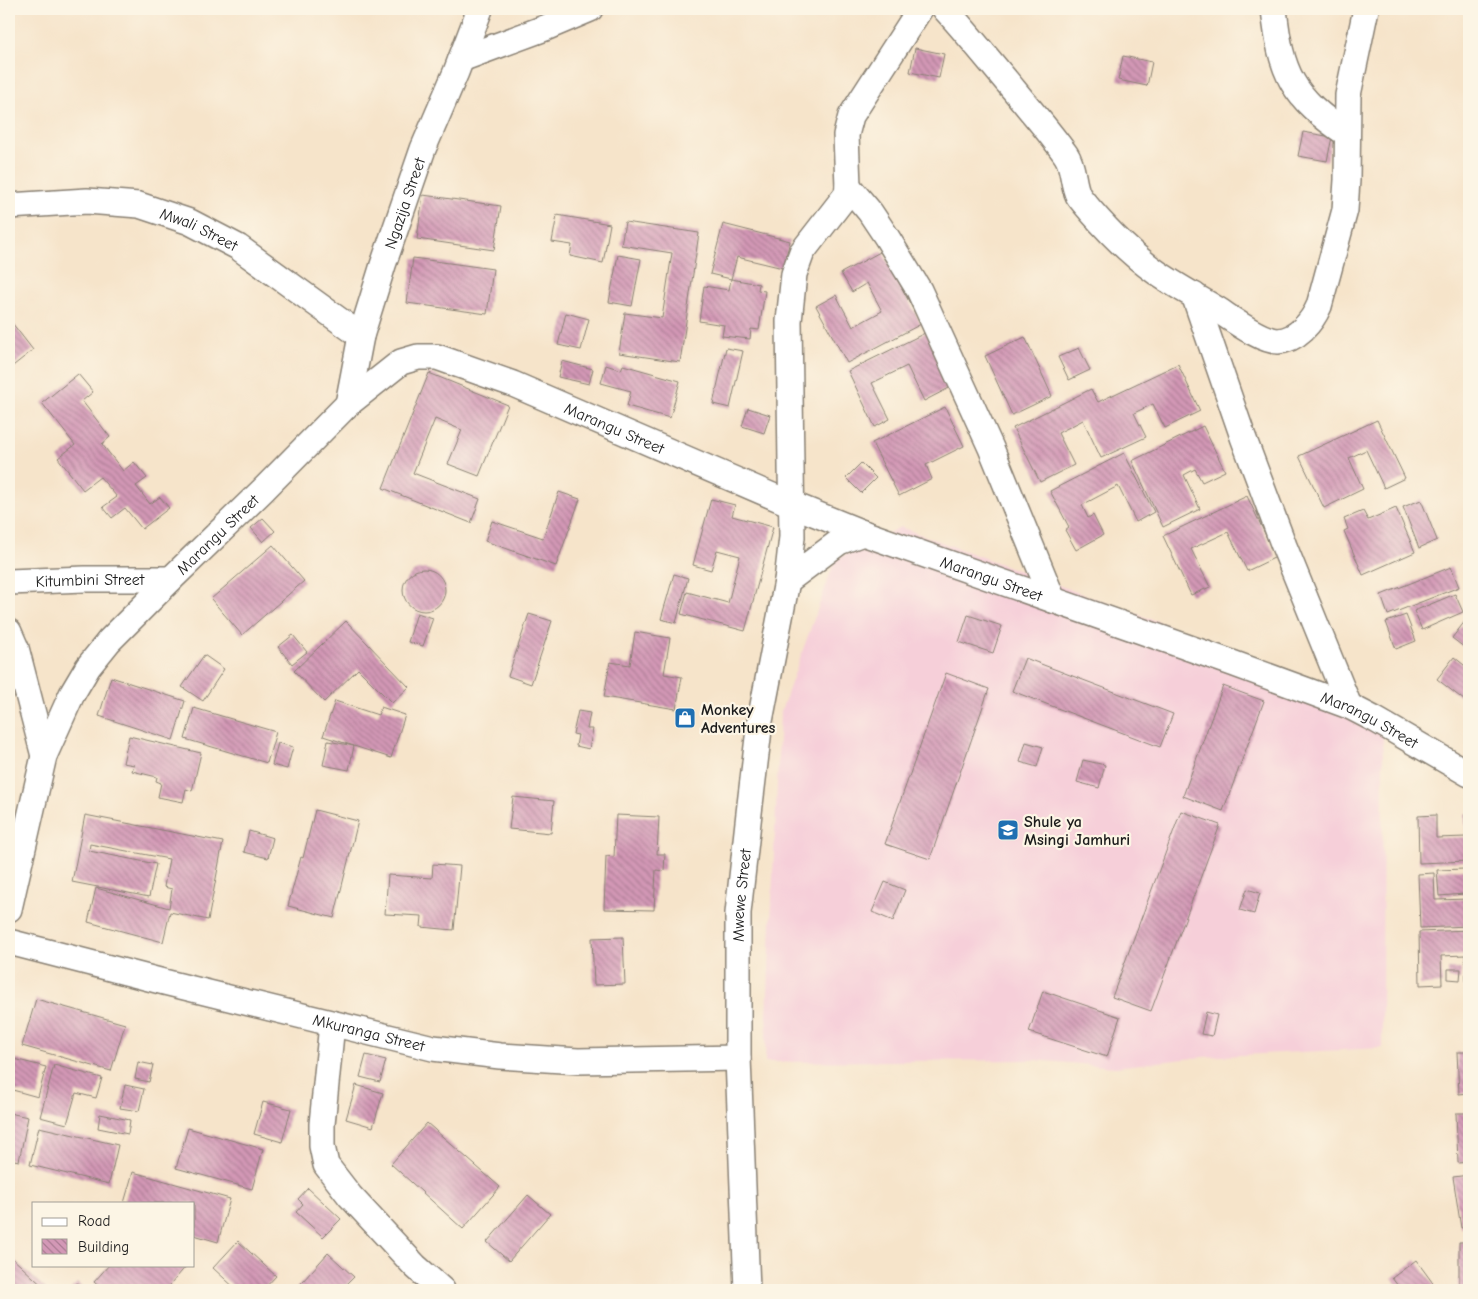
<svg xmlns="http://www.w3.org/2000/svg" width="1478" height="1299" font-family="'Comic Neue',sans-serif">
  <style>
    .built { fill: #f6cfd9 }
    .building { fill: url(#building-back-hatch) }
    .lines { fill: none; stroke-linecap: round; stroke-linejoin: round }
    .street-casing { stroke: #898073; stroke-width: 28 }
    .street { stroke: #fff; stroke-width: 25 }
    .labels { text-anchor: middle; stroke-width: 4.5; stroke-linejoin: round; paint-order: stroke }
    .street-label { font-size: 16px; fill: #1c1c1c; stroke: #fcf5e5 }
    .poi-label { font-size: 16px; font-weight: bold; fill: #1c1c1c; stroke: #fcf5e5; text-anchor: start }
  </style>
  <defs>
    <pattern id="building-back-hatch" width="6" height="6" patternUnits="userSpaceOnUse" patternTransform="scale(1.25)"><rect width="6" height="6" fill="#d398b6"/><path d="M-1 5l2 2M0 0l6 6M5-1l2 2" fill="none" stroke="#aa7b93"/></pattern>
  </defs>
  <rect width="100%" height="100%" fill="#fcf5e5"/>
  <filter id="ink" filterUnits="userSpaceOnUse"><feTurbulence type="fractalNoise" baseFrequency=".02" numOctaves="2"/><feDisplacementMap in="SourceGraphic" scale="10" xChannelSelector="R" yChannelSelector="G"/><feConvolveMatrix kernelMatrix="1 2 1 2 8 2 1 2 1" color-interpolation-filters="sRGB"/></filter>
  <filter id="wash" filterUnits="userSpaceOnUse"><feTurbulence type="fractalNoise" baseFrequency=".0096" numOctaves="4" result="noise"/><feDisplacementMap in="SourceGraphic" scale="20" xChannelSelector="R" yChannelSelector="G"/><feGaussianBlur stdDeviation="1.12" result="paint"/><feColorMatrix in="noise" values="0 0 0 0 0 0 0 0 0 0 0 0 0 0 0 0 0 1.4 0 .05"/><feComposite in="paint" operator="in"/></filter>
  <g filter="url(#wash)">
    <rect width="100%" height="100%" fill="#f6e4ca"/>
    <!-- built -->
    <path class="built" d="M900 527 1161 623 1273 671 1383 725 1382 1048 1202 1057 1115 1067 1035 1060 765 1062 780 714 835 560Z"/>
    <g id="blocks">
      <!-- building -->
      <path class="building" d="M915 48 944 54 939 78 910 72Z
        M1123 56 1152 62 1147 86 1118 80Z
        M1303 132 1332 137 1327 161 1298 156Z
        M423 195 501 206 494 250 417 239Z
        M557 215 610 224 603 263 570 256 572 245 552 242Z
        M625 222 699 233 680 362 619 353 625 313 662 318 672 253 621 245Z
        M723 224 790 241 783 268 737 257 731 279 759 284 758 290 765 291 759 330 751 329 750 339 722 336 724 325 699 321 704 286 729 290 731 279 710 274Z
        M882 251 921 324 847 363 816 306 836 295 853 327 882 311 867 283 852 292 841 273Z
        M618 255 641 259 632 306 609 302Z
        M413 258 493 269 487 314 407 303Z
        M566 313 589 319 581 350 558 345Z
        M9 319 33 350 9 369Z
        M927 332 953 386 924 401 907 366 872 383 890 419 875 427 848 371Z
        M1025 337 1052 396 1012 415 985 356Z
        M726 348 743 351 730 408 713 404Z
        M1079 348 1090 370 1069 380 1058 357Z
        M562 361 593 369 589 384 558 377Z
        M1178 364 1200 411 1165 428 1153 404 1134 413 1146 437 1101 458 1083 420 1058 433 1074 465 1040 482 1013 428 1091 389 1098 402Z
        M606 365 621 370 623 365 680 381 670 418 627 406 631 391 601 383Z
        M429 373 508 405 479 476 448 464 462 430 435 419 413 473 480 499 471 523 383 488Z
        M78 374 93 392 82 401 110 437 102 444 123 471 134 462 147 478 136 486 150 504 160 497 169 508 142 529 125 508 112 518 103 507 117 497 100 477 83 490 58 458 75 445 42 403Z
        M945 407 964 446 926 465 932 479 899 496 872 443Z
        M748 408 770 415 764 433 742 426Z
        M1377 420 1405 478 1384 488 1366 450 1349 458 1363 489 1324 508 1299 456Z
        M1203 426 1225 471 1202 482 1195 469 1184 475 1200 509 1163 527 1132 461Z
        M1124 453 1154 512 1136 522 1118 486 1082 505 1088 518 1093 515 1103 535 1076 550 1065 530 1069 527 1050 491Z
        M861 463 876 478 861 493 846 478Z
        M559 492 580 499 556 566 485 541 492 521 543 538Z
        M1247 496 1276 557 1247 571 1228 532 1191 549 1210 587 1191 595 1163 536Z
        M711 499 735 505 732 516 773 527 745 631 681 614 687 592 728 603 740 556 717 550 711 570 693 565Z
        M1421 500 1437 540 1419 548 1403 507Z
        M1396 508 1415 552 1363 575 1344 531 1348 529 1344 519 1363 511 1368 520Z
        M263 518 275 531 263 542 251 528Z
        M273 545 304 581 242 635 211 599Z
        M1451 567 1459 587 1388 615 1381 595Z
        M403 590a21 21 0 1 1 42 0a21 21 0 1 1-42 0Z
        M674 574 688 578 676 623 661 619Z
        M1455 594 1463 612 1422 630 1414 611Z
        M417 613 433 618 423 646 408 642Z
        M529 614 552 621 531 684 508 676Z
        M968 615 1002 626 993 653 959 642Z
        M1406 615 1416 641 1396 649 1386 622Z
        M1469 616V651L1452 638Z
        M346 621 409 687 392 703 358 669 324 702 294 671Z
        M635 632 670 638 664 674 682 677 676 709 604 697 610 662 630 665Z
        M293 635 307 652 292 664 278 647Z
        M204 655 224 669 203 701 182 687Z
        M1454 657 1469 669V704L1437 679Z
        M1025 658 1173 714 1160 747 1012 691Z
        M946 673 989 689 930 859 885 844Z
        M111 677 185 701 173 740 99 716Z
        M1223 686 1264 701 1223 811 1183 796Z
        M335 701 378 715 381 707 405 715 391 758 323 736Z
        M194 708 276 732 267 763 185 739Z
        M578 711 590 713 587 729H593L589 749 576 746 578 735 573 734Z
        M129 736 201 753 192 791 186 789 183 802 158 797 161 783 156 781 157 777 132 771 134 765 123 763Z
        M328 741 354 746 349 770 323 765Z
        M1026 742 1043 747 1037 767 1020 762Z
        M278 743 293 747 287 769 272 765Z
        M1083 760 1105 765 1099 788 1077 782Z
        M513 797 554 801 551 833 509 829Z
        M315 810 358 821 334 918 288 906 301 857 303 858Z
        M1181 811 1220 825 1151 1011 1112 997Z
        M1469 813V861L1419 863 1418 816 1436 815V838L1466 837 1465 814Z
        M85 815 223 842 208 920 170 912 163 942 88 922 96 888 169 908 172 889 164 887 169 859 90 844 89 851 156 864 149 897 72 882Z
        M616 815 659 817 657 854H665L664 871 656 870 654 910 604 909 606 856 614 857Z
        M249 831 273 838 268 858 244 852Z
        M433 864 460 866 454 930 421 927 422 916 385 914 388 875 432 878Z
        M1464 869 1465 894 1439 896 1437 870Z
        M1434 873 1435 900 1469 899V926L1420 928 1418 874Z
        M885 882 905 890 893 921 872 912Z
        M1247 889 1260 893 1254 914 1240 910Z
        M1469 930V981H1466L1465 955 1441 956 1442 984 1420 985 1419 932Z
        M623 937 625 984 594 985 592 938Z
        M1448 969H1461L1460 980 1448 979Z
        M1043 991 1120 1017 1107 1057 1029 1032Z
        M36 999 125 1024 111 1071 22 1046Z
        M1206 1012 1217 1015 1212 1036 1201 1034Z
        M1457 1052H1469V1093L1459 1094Z
        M366 1055 386 1060 380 1082 360 1077Z
        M10 1058 46 1067 38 1097 9 1089V1063Z
        M138 1062 153 1065 149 1082 135 1079Z
        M54 1065 102 1078 96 1098 76 1093 67 1124 40 1117Z
        M125 1085 144 1089 139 1111 120 1108Z
        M356 1085 383 1093 373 1127 346 1119Z
        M263 1102 291 1109 282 1142 254 1134Z
        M9 1113 28 1117 19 1161 9 1159Z
        M1456 1113H1469V1162L1458 1163Z
        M100 1114 130 1120 128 1134 98 1128Z
        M427 1123 500 1187 463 1229 391 1164Z
        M39 1127 118 1145 109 1184 30 1165Z
        M188 1128 263 1149 252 1189 176 1168Z
        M133 1172 230 1199 218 1242 194 1235V1203H124Z
        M1469 1175V1226L1461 1228 1453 1177Z
        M308 1188 341 1219 323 1237 296 1212 303 1204 298 1199Z
        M528 1195 550 1214 509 1261 487 1242Z
        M238 1241 276 1276 263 1290H237L213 1268Z
        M1459 1242H1469V1290H1459Z
        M328 1253 354 1277 341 1290H295Z
        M9 1255 47 1290H9Z
        M1416 1260 1438 1290H1401L1392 1278Z
        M109 1265H138L139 1266 140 1265H187L166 1290H103L94 1282Z
        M77 1283 85 1290H70Z"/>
    </g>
  </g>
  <g filter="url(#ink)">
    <use href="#blocks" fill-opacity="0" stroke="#898073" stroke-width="1"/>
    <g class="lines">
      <!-- street casing -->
      <g class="street-casing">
        <g id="street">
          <path d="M945 9C969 35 991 63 1014 90 1031 111 1050 132 1066 155 1074 167 1072 182 1078 195 1081 200 1086 205 1090 210 1109 232 1132 255 1156 272 1176 286 1197 297 1218 310 1232 319 1261 341 1278 341 1297 340 1312 322 1319 306L1345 210 1347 180 1348 95 1366 9"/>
          <path d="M1274 9C1281 74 1292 97 1347 134"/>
          <path d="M461 59 545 28 590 9"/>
          <path d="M848 186 870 212 886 236 919 290 991 448 1053 600"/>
          <path id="s1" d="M9 206 87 201 139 205 190 222 238 247 361 336"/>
          <path d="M1194 295 1243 437 1284 546 1349 706"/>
          <path id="s2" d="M348 404 361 336 383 265 423 149 456 72 480 9"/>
          <path d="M787 581 839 542 863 533"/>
          <path id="s3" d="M9 582 85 579H171"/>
          <path d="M9 632 16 648 44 756"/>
          <path id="s4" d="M9 909 44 756 72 694 88 667 109 641 171 579 262 491 348 404 401 362 418 357H437L513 384 791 504 863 533 1232 663 1349 706 1376 720 1469 774"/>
          <path id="s5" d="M9 942 164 982 433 1048 500 1056 578 1061 738 1058"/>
          <path d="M332 1024 322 1124V1146L326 1165 350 1196 415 1266 442 1290"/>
          <path id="s6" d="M747 1290 738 1058V913L749 813 760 721 787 581 792 537 789 321 794 274 802 252 847 194 848 186 846 135 851 116 920 9"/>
        </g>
      </g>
      <!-- street -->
      <use href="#street" class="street"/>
    </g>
  </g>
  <!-- icons -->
  <defs>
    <g id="shop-square" transform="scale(1.125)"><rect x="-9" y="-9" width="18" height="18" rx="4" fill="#1f6fb2" stroke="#fcf5e5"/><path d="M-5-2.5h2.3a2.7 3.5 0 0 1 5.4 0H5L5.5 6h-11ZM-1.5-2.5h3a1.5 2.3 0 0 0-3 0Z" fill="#fff"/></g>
    <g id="school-square" transform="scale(1.125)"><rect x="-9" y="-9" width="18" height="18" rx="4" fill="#1f6fb2" stroke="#fcf5e5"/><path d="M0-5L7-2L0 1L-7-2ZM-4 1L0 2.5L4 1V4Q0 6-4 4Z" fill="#fff"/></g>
  </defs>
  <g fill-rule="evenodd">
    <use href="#shop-square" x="685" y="718"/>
    <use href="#school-square" x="1008" y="830"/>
  </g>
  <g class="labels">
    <!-- street labels -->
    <g class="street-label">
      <text dy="6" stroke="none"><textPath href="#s2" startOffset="209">Ngazija Street</textPath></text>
      <text dy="6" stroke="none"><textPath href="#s1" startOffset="195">Mwali Street</textPath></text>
      <text dy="6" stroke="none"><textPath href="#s4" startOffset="922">Marangu Street</textPath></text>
      <text dy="6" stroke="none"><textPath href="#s4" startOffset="442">Marangu Street</textPath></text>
      <text dy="6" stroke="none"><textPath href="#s4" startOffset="1328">Marangu Street</textPath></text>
      <text dy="6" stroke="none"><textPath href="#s3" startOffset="81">Kitumbini Street</textPath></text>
      <text dy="6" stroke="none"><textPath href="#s4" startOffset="1732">Marangu Street</textPath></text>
      <text dy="6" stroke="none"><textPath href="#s6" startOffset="395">Mwewe Street</textPath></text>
      <text dy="6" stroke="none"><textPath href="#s5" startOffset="371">Mkuranga Street</textPath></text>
    </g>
    <!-- poi labels -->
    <g class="poi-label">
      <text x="701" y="715">Monkey<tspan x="701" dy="18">Adventures</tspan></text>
      <text x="1024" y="827">Shule ya<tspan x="1024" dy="18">Msingi Jamhuri</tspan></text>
    </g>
  </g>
  <!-- margin -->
  <rect width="1478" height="1299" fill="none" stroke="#fcf5e5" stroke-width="30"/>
  <!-- legend -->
  <rect x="32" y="1202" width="162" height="65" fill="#fcf5e5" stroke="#a29e95"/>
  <rect x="42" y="1218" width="25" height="8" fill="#ffffff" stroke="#a29e95"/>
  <text x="78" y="1226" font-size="15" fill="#1c1c1c">Road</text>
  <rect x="42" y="1239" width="25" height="15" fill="url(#building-back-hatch)" stroke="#a29e95"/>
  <text x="78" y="1252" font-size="15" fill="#1c1c1c">Building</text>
</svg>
